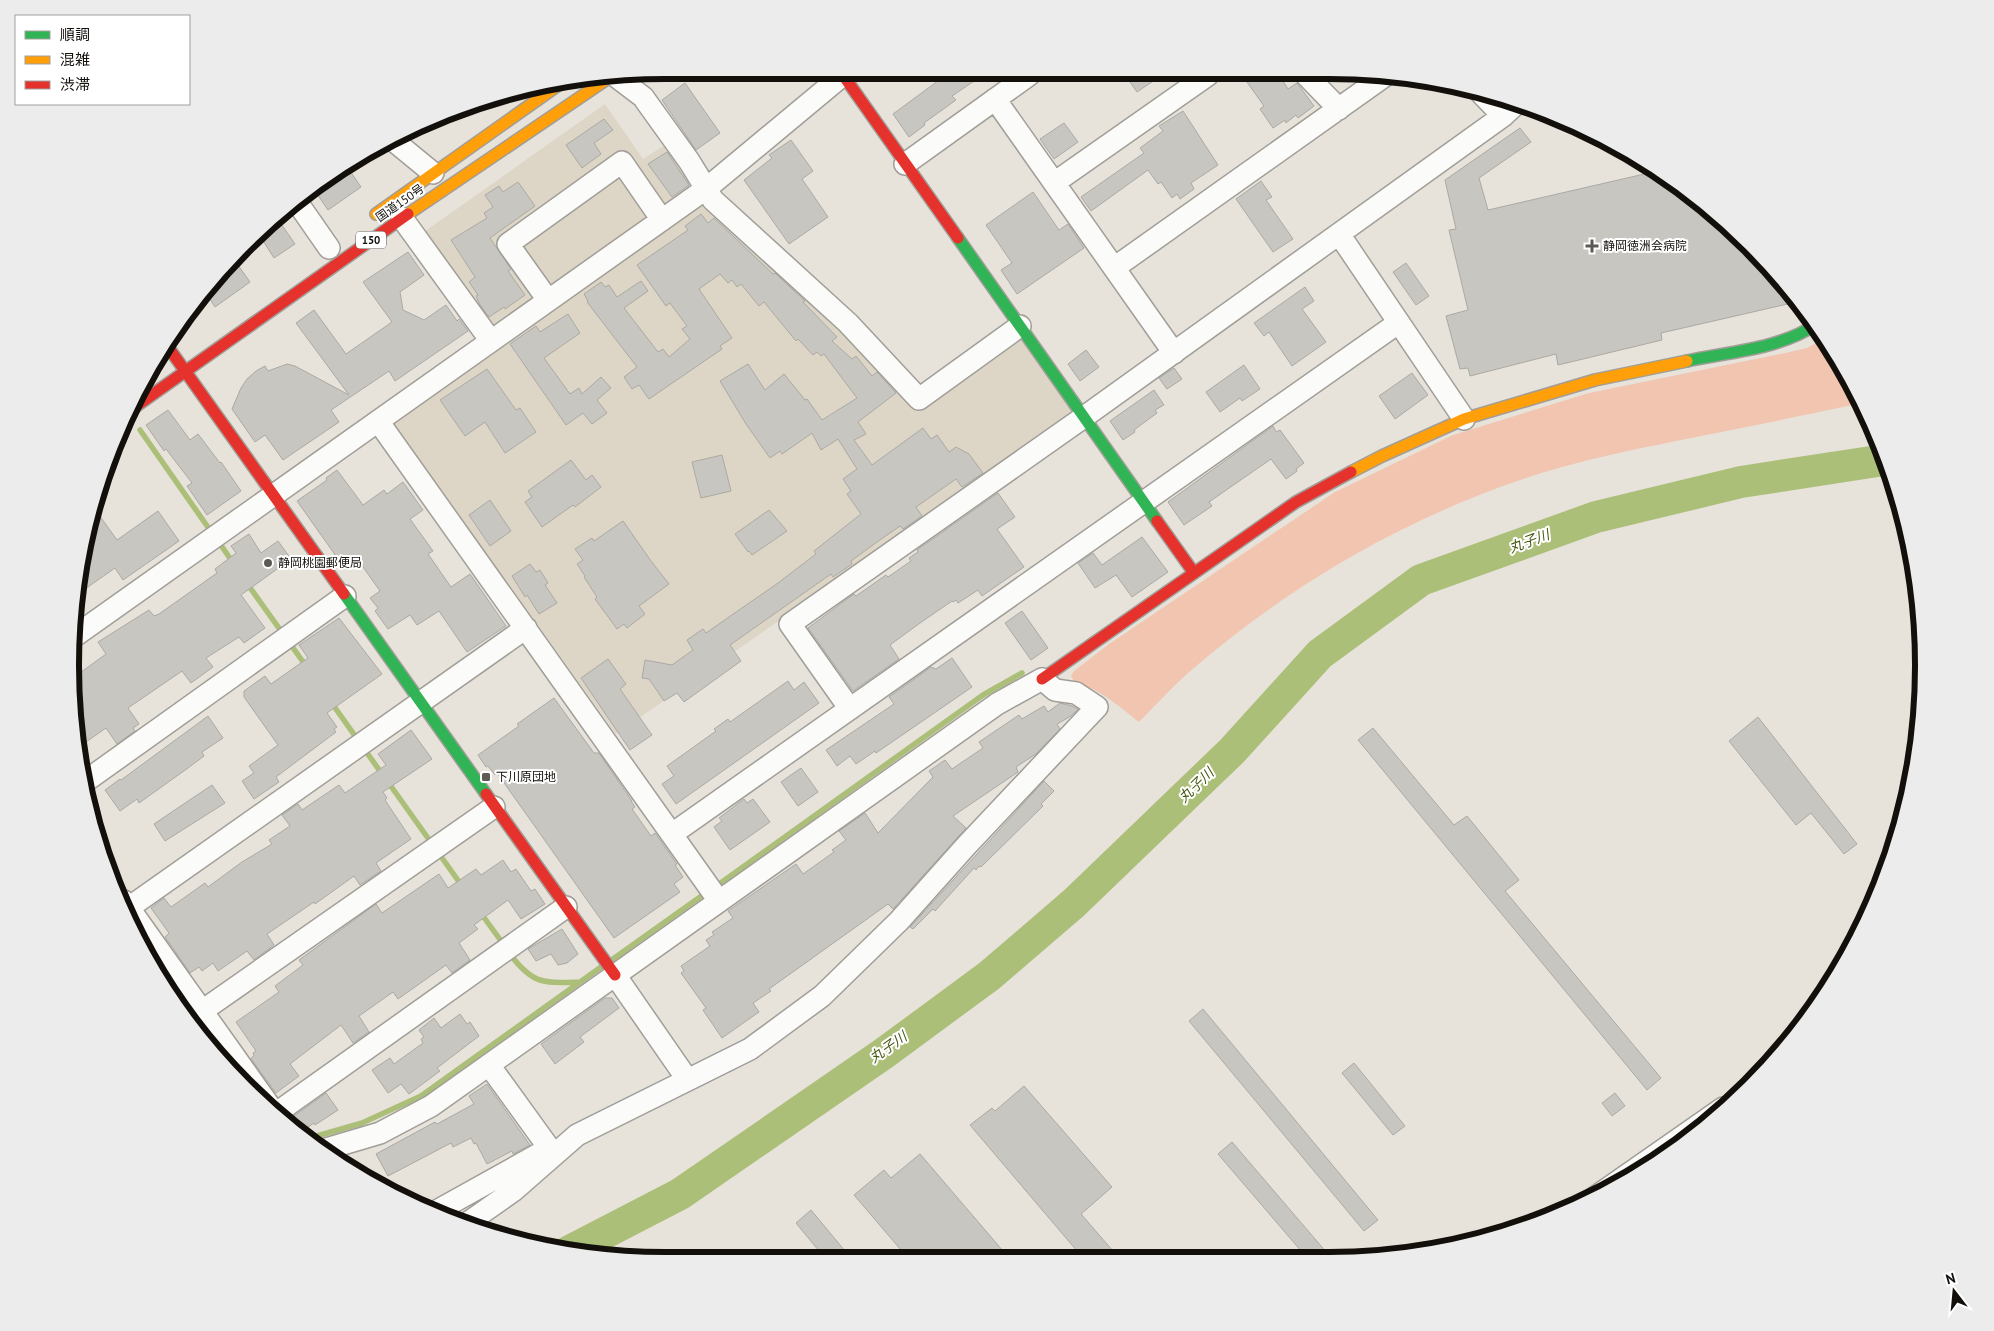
<svg xmlns="http://www.w3.org/2000/svg" width="1994" height="1331" font-family="'PT Sans','Noto Sans JP',sans-serif">
  <style>
    .built { fill: #ddd6c7 }
    .green { fill: #f2c5b1 }
    .lines { fill: none; stroke-linecap: round; stroke-linejoin: round }
    .stream { stroke: #acbf78; stroke-width: 5.5 }
    .river { stroke: #acbf78; stroke-width: 32 }
    .building { fill: #c8c6c0; stroke: #aba9a3 }
    .street-casing { stroke: #a19e98; stroke-width: 24 }
    .fast-casing { stroke: #a19e98; stroke-width: 14 }
    .slow-casing { stroke: #a19e98; stroke-width: 14 }
    .jam-casing { stroke: #a19e98; stroke-width: 14 }
    .street { stroke: #fbfbfa; stroke-width: 21 }
    .fast { stroke: #30b455; stroke-width: 11 }
    .slow { stroke: #ff9f0a; stroke-width: 11 }
    .jam { stroke: #e5322d; stroke-width: 11 }
    .poi-dot { fill: #5d5a54; stroke: #fff; stroke-width: 2 }
    .labels { text-anchor: middle; stroke-width: 4; stroke-linejoin: round; paint-order: stroke }
    .shield { fill: #fff; stroke: #5a5855; stroke-width: 1 }
    .shield-label { font-size: 11px; font-weight: bold; fill: #13100c }
    .street-label { font-size: 12px; fill: #13100c; stroke: #fff }
    .poi-label { font-size: 12px; fill: #13100c; stroke: #fff; text-anchor: start }
    .water-label { font-size: 14px; font-style: italic; fill: #475912; stroke: #fff }
    .rim { fill: none; stroke: #13100c; stroke-width: 6 }
  </style>
  <rect width="100%" height="100%" fill="#e7e3db"/>
  <!-- built -->
  <path class="built" d="M605 104 643 159 665 145 695 189 498 328 490 326 424 232Z
    M704 199 853 340 917 411 1019 337 1075 415 616 734 392 422Z"/>
  <!-- green -->
  <path class="green" d="M1823 339 1862 401 1848 406C1791 418 1733 430 1676 441 1632 450 1588 459 1545 472 1413 513 1291 583 1187 674 1170 689 1155 706 1139 722 1120 707 1099 688 1075 683L1071 676 1074 671 1109 644 1335 492 1453 435 1589 393 1785 353 1807 348Z"/>
  <g class="lines">
    <!-- stream -->
    <path class="stream" d="M140 430 212 533
      M218 541 234 564
      M246 582 306 666
      M331 702 382 774
      M388 782 462 886
      M715 887 983 695 1022 673
      M480 912 504 945
      M509 953C533 985 543 983 580 982
      M613 959 707 892
      M310 1138 362 1123 421 1096 601 967"/>
    <!-- river -->
    <path class="river" d="M568 1252 680 1194 883 1054 989 976 1074 903 1232 751 1320 654 1421 580 1596 517 1741 482 1884 460"/>
  </g>
  <!-- building -->
  <path class="building" d="M946 75H983L952 96 956 100 924 123 925 125 909 137 893 114Z
    M1125 75H1162L1137 92Z
    M1242 75H1279L1288 89 1297 83 1314 106 1298 118 1296 115 1286 123 1285 120 1273 128 1260 109 1264 106Z
    M685 83 720 133 696 150 662 100Z
    M1183 111 1218 165 1191 183 1194 189 1180 199 1177 194 1172 198 1161 182 1158 184 1148 170 1091 211 1081 197 1144 153 1140 148 1163 131 1159 126Z
    M604 119 613 130 594 143 601 154 582 168 566 145Z
    M1064 123 1078 142 1054 159 1040 139Z
    M1520 128 1531 142 1479 178 1488 210 1653 172 1721 218 1787 288 1792 303 1661 333 1662 340 1558 365 1556 354 1470 376 1468 368 1460 369 1446 316 1468 310 1449 230 1456 229 1445 180Z
    M791 140 813 171 802 179 828 217 789 244 744 180 772 158 769 155Z
    M667 152 689 185 672 197 648 164Z
    M346 165 361 187 328 210 313 188 331 173 332 175Z
    M1261 181 1272 197 1266 200 1293 239 1273 252 1236 199Z
    M518 182 535 206 490 238 511 269 508 271 525 295 505 309 504 307 489 317 480 305 476 296 478 295 469 282 475 277 451 240 487 218 484 213 493 207 485 195 499 186 503 192Z
    M1033 192 1059 230 1068 224 1084 248 1017 294 1001 270 1012 263 986 225Z
    M701 214 708 223 714 218 773 274 775 273 805 301 803 302 837 337 832 341 852 359 856 356 872 376 877 372 896 393 858 422 866 434 854 440 872 465 923 428 931 439 937 435 949 452 956 447 969 454 983 473 962 487 956 479 916 507 922 516 903 529 900 526 877 542 851 561 852 564 833 577 831 574 730 645 741 661 684 702 677 693 664 701 649 679 642 678 645 660 672 665 693 650 687 640 703 629 706 633 778 583 816 554 814 551 861 514 847 494 851 491 843 479 857 469 838 439 821 450 812 433 782 454 780 451 770 458 746 424 720 381 748 364 765 390 784 374 805 400 807 399 822 420 857 398 824 354 821 356 817 352 813 355 798 339 796 341 764 302 759 306 741 284 737 287 732 280 728 283 720 274 699 289 732 338 720 346 722 349 649 399 639 385 632 389 624 377 637 367 587 302 588 301 584 294 601 282 605 287 609 285 617 297 641 281 648 291 624 308 658 352 663 349 669 357 690 339 682 329 687 326 670 303 666 306 637 265 688 230 685 226Z
    M277 218 295 244 274 258 258 233Z
    M408 252 424 275 400 292 403 310 424 320 446 305 457 321 459 319 468 331 395 381 389 371 331 410 339 422 283 460 265 435 255 442 232 409 241 388 247 379 256 371 265 366 268 371 287 364 295 366 349 395 296 323 314 310 346 354 392 322 363 282Z
    M233 258 250 282 215 307 204 290Z
    M1406 263 1429 296 1416 305 1393 272Z
    M1305 287 1314 301 1302 309 1326 342 1292 366 1269 332 1264 336 1254 323Z
    M568 314 580 333 544 358 570 394 579 388 582 394 601 377 611 388 597 400 607 413 592 424 583 413 566 425 510 344 536 326 540 332Z
    M1086 350 1099 367 1080 381 1068 364Z
    M1244 365 1260 389 1242 401 1240 398 1220 412 1206 392Z
    M1174 368 1182 379 1167 389 1159 378Z
    M487 369 516 410 520 408 536 432 505 453 485 422 465 436 440 400Z
    M1412 373 1428 395 1395 419 1379 396Z
    M1154 390 1164 405 1155 410 1157 413 1134 430 1135 432 1123 440 1110 421Z
    M168 410 190 440 198 434 220 463 221 462 241 491 207 515 187 486 192 483 166 449 164 451 146 425Z
    M1273 426 1276 432 1280 430 1304 463 1296 469 1297 471 1286 479 1271 459 1209 502 1212 506 1184 525 1168 502Z
    M722 455 731 491 701 498 692 462Z
    M571 460 586 480 592 475 601 487 575 507 573 505 542 527 525 502 532 497 528 491Z
    M337 470 363 505 384 490 387 494 403 482 423 510 410 519 433 551 428 554 451 587 470 574 506 626 467 652 439 611 417 625 410 615 388 629 375 611 378 608 370 598 380 591 356 557 343 566 297 501 327 480 326 478Z
    M998 493 1015 517 997 529 1024 567 982 596 978 590 958 603 956 600 953 602 952 601 920 623 890 645 899 659 853 691 808 628 854 594 856 596 886 575 888 577 911 561 909 558 918 552 917 550Z
    M490 500 511 531 490 546 469 515Z
    M94 508 117 540 158 511 179 541 123 580 115 568 75 596 82 549Z
    M769 510 787 531 752 555 749 551 748 552 735 534Z
    M623 521 651 561 669 584 639 606 645 614 627 628 624 624 617 629 595 599 597 597 584 577 585 576 577 564 583 560 575 549 592 538 594 541Z
    M249 534 261 553 278 541 291 559 241 595 265 628 244 643 239 637 206 658 213 667 191 683 182 671 128 708 139 724 133 728 135 731 117 744 106 728 76 749 74 717 80 712 74 703 73 678 106 654 98 642 149 610 154 616 159 614 217 573 215 569 236 553 231 546Z
    M1142 537 1168 572 1132 597 1116 575 1095 588 1078 563 1093 553 1102 565Z
    M530 564 536 572 540 570 548 583 545 585 557 603 539 614 527 595 525 597 512 576Z
    M1022 611 1048 648 1031 660 1005 623Z
    M339 618 382 674 327 713 337 727 334 729 336 732 276 777 279 782 254 799 242 781 254 773 249 766 278 745 244 697V691L265 676 271 684 308 658 299 645Z
    M952 658 972 687 876 753 875 751 856 764 850 756 837 766 826 750 894 704 889 697 931 667 936 669Z
    M608 659 626 684 620 689 652 735 630 750 581 678Z
    M788 681 794 690 804 682 819 703 676 804 662 784 674 776 667 766 716 731 714 729 728 719 730 722Z
    M554 698 594 753H599L632 801H631L635 807 632 809 651 836 655 833 677 864 675 865 683 877 674 884 680 892 614 938 497 773 495 775 488 766 486 767 478 755 519 726 517 724Z
    M1060 703 1072 706 1078 709 1071 716 1057 724 1060 729 1036 754 1016 767 1018 772 953 816 966 828 893 909 888 904 769 989 771 991 753 1003 759 1012 722 1038 703 1010 706 1008 681 973 684 971 681 966 710 946 706 940 714 935 712 932 733 918 728 911 796 864 803 874 834 852 832 850 846 840 839 831 865 813 878 833 933 777 929 771 945 760 952 769 983 748 979 742 1019 715 1022 719 1044 706 1048 712Z
    M208 716 223 738 202 752 204 756 188 768 139 803 137 799 120 811 105 790 120 779 121 780Z
    M1758 717 1857 844 1844 854 1811 813 1796 825 1729 741Z
    M1373 728 1454 825 1467 816 1519 880 1505 891 1661 1078 1647 1090 1358 740Z
    M411 730 432 759 383 792 387 798 385 800 411 839 376 863 381 871 360 885 354 876 315 904 314 902 267 934 274 945 254 960 247 951 218 971 213 963 202 971 199 967 190 973 165 937 169 933 151 908 164 898 171 907 205 883 208 887 242 862 272 844 269 840 290 826 282 815 298 804 302 810 339 785 345 793 386 765 378 754Z
    M801 768 818 792 798 806 781 782Z
    M1044 781 1054 791 1041 804 1043 806 981 867 979 866 976 870 974 868 935 911 933 909 913 929 910 927Z
    M212 785 225 803 165 841 154 824Z
    M744 799 747 803 753 799 770 822 730 850 714 827 722 821 719 818Z
    M503 860 511 872 516 869 531 891 535 889 545 904 521 919 508 900 474 925 478 929 459 943 470 960 452 973 446 965 398 999 393 992 359 1016 369 1032 353 1043 341 1025 290 1064 299 1076 276 1093 251 1059 254 1055 253 1053 256 1051 236 1022 279 992 275 986 303 965 299 960 376 904 382 913 439 874 448 888 476 869 481 875Z
    M562 929 578 954 567 963 558 965 551 954 536 961 528 949Z
    M605 998H612L619 1008 580 1037 584 1042 555 1064 541 1044Z
    M1203 1009 1378 1220 1364 1231 1189 1021Z
    M460 1014 467 1024 470 1022 479 1036 437 1068 440 1071 409 1094 401 1084 388 1093 372 1070 390 1058 394 1064 423 1043 421 1039 424 1037 419 1030 434 1018 441 1028Z
    M1354 1063 1405 1126 1393 1135 1342 1073Z
    M487 1084 530 1145 513 1154 512 1151 487 1164 476 1143 474 1144 471 1138 453 1147 451 1143 388 1176 376 1154 435 1122 437 1124 474 1104 469 1096Z
    M1024 1086 1112 1187 1081 1214 1119 1258H1083L970 1125 992 1108 995 1111Z
    M326 1093 338 1110 315 1125 314 1123 305 1129 294 1116Z
    M1615 1093 1625 1106 1612 1116 1602 1103Z
    M1232 1142 1333 1260 1308 1259 1218 1154Z
    M920 1154 1009 1258 907 1257 854 1195 884 1170 891 1178Z
    M811 1210 850 1257H824L796 1223Z"/>
  <g class="lines">
    <!-- street casing -->
    <g class="street-casing">
      <path id="street" d="M614 75 643 97 689 161 713 200 848 323 919 399 1020 326
        M1306 75 1339 109
        M1477 89 1503 116
        M995 99 1174 353
        M394 141 433 173
        M905 164 1029 75
        M1054 183 1208 75
        M297 202 329 248
        M402 218 491 341
        M1339 234 1464 419
        M1114 268 1386 75
        M548 300 508 244 622 162 662 220
        M378 421 719 901
        M72 638 707 188 843 75
        M850 709 790 624 1084 417 1503 116 1517 103
        M83 783 345 596
        M672 834 1398 323
        M124 901 276 1115
        M127 909 526 628
        M615 975 687 1079
        M202 1011 494 807
        M489 1065 549 1148
        M275 1114 566 907
        M326 1149 380 1133 431 1106 997 704 1042 679 1055 690 1076 693 1097 707 966 846 899 921 822 996 750 1049 577 1135 513 1191 466 1224
        M1594 1198 1723 1108
        M435 1212 548 1149"/>
    </g>
    <!-- fast casing -->
    <g class="fast-casing">
      <path id="fast" d="M958 238 1157 521
        M1687 361C1729 352 1779 349 1815 325
        M344 594 486 794"/>
    </g>
    <!-- slow casing -->
    <g class="slow-casing">
      <path id="slow" d="M376 214 564 81
        M408 214 613 75
        M1351 472 1382 456 1464 419 1595 380 1687 361"/>
    </g>
    <!-- jam casing -->
    <g class="jam-casing">
      <path id="jam" d="M843 75 958 238
        M168 347 344 594
        M132 409 408 214
        M1157 521 1194 573
        M1042 679 1296 502 1351 472
        M486 794 615 975"/>
    </g>
    <!-- street -->
    <use href="#street" class="street"/>
    <!-- fast -->
    <use href="#fast" class="fast"/>
    <!-- slow -->
    <use href="#slow" class="slow"/>
    <!-- jam -->
    <use href="#jam" class="jam"/>
  </g>
  <!-- markers -->
  <g class="poi-dot">
    <path d="M1589.5 238.5h5v5h5v5h-5v5h-5v-5h-5v-5h5z"/>
    <circle cx="268" cy="563" r="5"/>
    <rect x="481" y="772" width="10" height="10" rx="2.5"/>
  </g>
  <g class="labels">
    <!-- shield labels -->
    <rect class="shield" x="356" y="231.5" width="30" height="17" rx="4"/>
    <g class="shield-label">
      <text x="371" y="244">150</text>
    </g>
    <!-- street labels -->
    <g class="street-label">
      <text transform="translate(400 203) rotate(-35)" y="4">国道150号</text>
    </g>
    <!-- poi labels -->
    <g class="poi-label">
      <text x="1603" y="250">静岡徳洲会病院</text>
      <text x="278" y="567">静岡桃園郵便局</text>
      <text x="496" y="781">下川原団地</text>
    </g>
    <!-- water labels -->
    <g class="water-label">
      <text transform="translate(1529 541) rotate(-20)" y="5">丸子川</text>
      <text transform="translate(1196 785) rotate(-44)" y="5">丸子川</text>
      <text transform="translate(888 1047) rotate(-35)" y="5">丸子川</text>
    </g>
  </g>
  <!-- crop -->
  <path d="M0 0H1994V1331H0ZM665 79H1329A586 586 0 0 1 1915 665V666A586 586 0 0 1 1329 1252H665A586 586 0 0 1 79 666V665A586 586 0 0 1 665 79Z" fill="#ececec" fill-rule="evenodd"/>
  <path class="rim" d="M665 79H1329A586 586 0 0 1 1915 665V666A586 586 0 0 1 1329 1252H665A586 586 0 0 1 79 666V665A586 586 0 0 1 665 79Z"/>
  <!-- legend -->
  <rect x="15" y="15" width="175" height="90" fill="#ffffff" stroke="#a19f9e"/>
  <rect x="25" y="31" width="25" height="8" fill="#30b455" stroke="#a19f9e"/>
  <text x="60" y="40" font-size="15" fill="#13100c">順調</text>
  <rect x="25" y="56" width="25" height="8" fill="#ff9f0a" stroke="#a19f9e"/>
  <text x="60" y="65" font-size="15" fill="#13100c">混雑</text>
  <rect x="25" y="81" width="25" height="8" fill="#e5322d" stroke="#a19f9e"/>
  <text x="60" y="90" font-size="15" fill="#13100c">渋滞</text>
  <!-- north arrow -->
  <g transform="translate(1954 1291) rotate(344)" stroke="#ffffff" stroke-width="4" paint-order="stroke">
  <path d="M0-4L9 19L0 12L-9 19Z" fill="#13100c"/>
  <text y="-8" font-size="14" font-weight="bold" text-anchor="middle" fill="#13100c">N</text>
  </g>
</svg>
